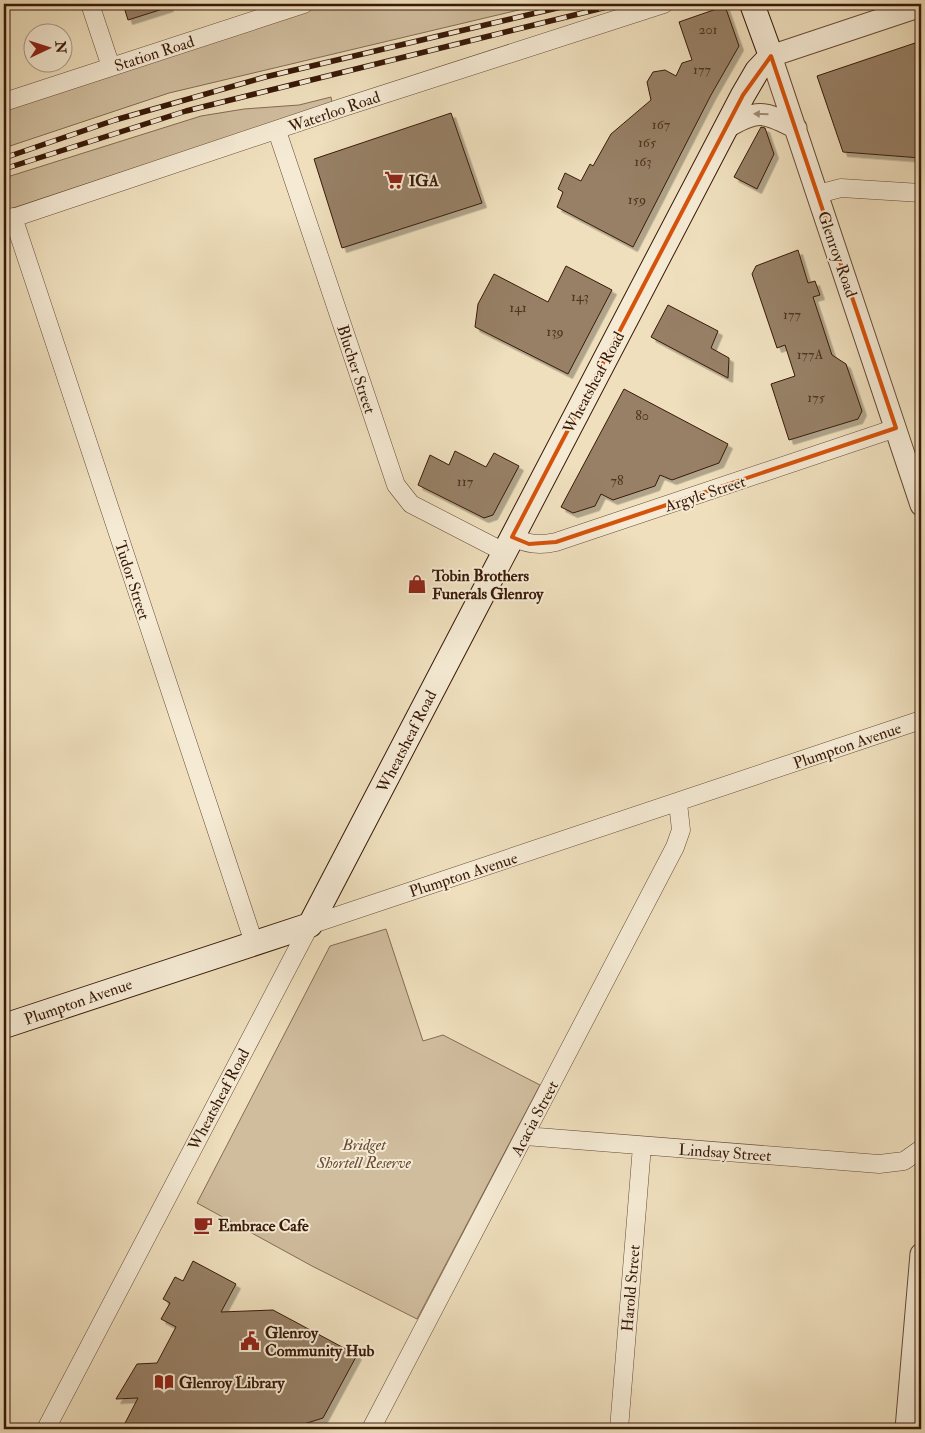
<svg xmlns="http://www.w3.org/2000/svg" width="925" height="1433" font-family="'IM FELL Double Pica',serif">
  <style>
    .green { fill: #d0bd9e; stroke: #846b53 }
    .building { fill: #978066; stroke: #381908; filter: url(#shadow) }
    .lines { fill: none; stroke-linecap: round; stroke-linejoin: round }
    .minor-casing { stroke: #664a35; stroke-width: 19 }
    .tertiary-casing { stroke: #664a35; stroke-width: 23 }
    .secondary-casing { stroke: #381908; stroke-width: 26 }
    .minor { stroke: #f5ead4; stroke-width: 18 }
    .tertiary { stroke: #f5ead4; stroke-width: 21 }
    .secondary { stroke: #f5ead4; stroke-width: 24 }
    .rail-casing { stroke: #381908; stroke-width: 5.5 }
    .rail { stroke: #f5ead4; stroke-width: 4; stroke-dasharray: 11; stroke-linecap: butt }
    .oneway { fill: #a08c78 }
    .marked { fill: none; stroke: #d6530c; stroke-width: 4; stroke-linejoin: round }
    .labels { text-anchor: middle; stroke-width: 4; stroke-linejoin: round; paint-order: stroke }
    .number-label { font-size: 14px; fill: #503320 }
    .street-label { font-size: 16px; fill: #381908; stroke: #f5ead4 }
    .poi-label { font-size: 16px; font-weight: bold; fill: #381908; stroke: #f5ead4; text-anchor: start }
    .park-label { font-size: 16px; font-style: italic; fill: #664a35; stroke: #f5ead4 }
  </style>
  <defs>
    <filter id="shadow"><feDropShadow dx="4.5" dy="4.5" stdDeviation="0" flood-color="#0004"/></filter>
  </defs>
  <rect width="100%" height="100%" fill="#efdfbd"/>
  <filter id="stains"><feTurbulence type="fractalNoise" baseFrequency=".004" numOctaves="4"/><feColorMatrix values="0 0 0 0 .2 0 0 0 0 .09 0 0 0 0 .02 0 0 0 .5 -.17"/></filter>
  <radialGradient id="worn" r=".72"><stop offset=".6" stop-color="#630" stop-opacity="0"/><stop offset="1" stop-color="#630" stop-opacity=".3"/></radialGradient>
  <!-- green -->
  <path class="green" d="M324 4H544L169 93 4 148V109Z
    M331 97 332 103 4 211V178L201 116 244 109 299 105Z
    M386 929 423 1041 443 1035 540 1085 417 1319 312 1266 197 1203 330 946Z"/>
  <!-- building -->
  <path class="building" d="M123 4H168L169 7 128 20Z
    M725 6 739 46 711 95 633 247 557 207 563 192 558 189 565 173 581 181 590 164 593 166 611 134 651 100 647 82 653 72 665 70 676 76 682 63 692 60 679 22Z
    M921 41V158L843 152 817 76Z
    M451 113 482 203 342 248 314 159Z
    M761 127 765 128 774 154 757 189 734 177Z
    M798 250 808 283 815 281 820 295 813 297 832 355 846 364 862 411 858 419 789 440 771 384 795 376 785 345 777 348 752 274 756 266Z
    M566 266 612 290 568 374 475 327 478 304 494 274 548 302Z
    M668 305 718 331 711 348 729 358 728 378 651 337Z
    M624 389 728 444 719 463 672 480 660 475 655 486 613 500 601 494 595 506 573 513 561 507Z
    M455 451 486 467 494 453 519 466 493 515 484 518 418 485 430 455 449 465Z
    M193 1261 236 1284 221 1312 273 1310 357 1355 323 1418 288 1429H122L138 1398 116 1399 137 1364 157 1363 176 1327 161 1319 170 1303 163 1299 175 1277 183 1281Z"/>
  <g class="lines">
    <!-- minor casing -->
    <g class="minor-casing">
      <path id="minor" d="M90 4 111 67
        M4 102 304 4
        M277 131 396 485 411 504 504 552
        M818 194 841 188 921 193
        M13 217 254 943
        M4 221 341 108 664 4
        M512 537C528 544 539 546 556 542L896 428
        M525 1136 879 1164 904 1161 921 1149
        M46 1429 310 925 921 720
        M371 1429 675 847 681 830 678 803
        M619 1429 642 1146"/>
    </g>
    <!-- tertiary casing -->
    <g class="tertiary-casing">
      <path id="tertiary" d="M921 6 771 56 921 505
        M726 128C757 109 764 111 796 128
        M906 1429 921 1254"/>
    </g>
    <!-- secondary casing -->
    <g class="secondary-casing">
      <path id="secondary" d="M4 1026 310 925 743 95 757 71 771 56 752 4"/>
    </g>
    <!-- minor -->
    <use href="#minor" class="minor"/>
    <!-- tertiary -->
    <use href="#tertiary" class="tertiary"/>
    <!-- secondary -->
    <use href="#secondary" class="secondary"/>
    <!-- rail casing -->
    <g class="rail-casing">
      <path id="rail" d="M4 158 115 120 265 77 574 4
        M4 169 186 111 619 4"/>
    </g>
    <!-- rail -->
    <use href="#rail" class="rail"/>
  </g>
  <!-- one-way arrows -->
  <defs><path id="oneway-solid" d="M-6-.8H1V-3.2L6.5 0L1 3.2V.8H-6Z" transform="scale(1.25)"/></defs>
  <use class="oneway" href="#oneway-solid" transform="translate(761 114) rotate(-178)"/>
  <!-- marked area -->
  <path class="marked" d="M771 56 896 428 556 542 529 544 512 537 743 95Z"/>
  <!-- icons -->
  <defs>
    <g id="supermarket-bare" transform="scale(1.5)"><path d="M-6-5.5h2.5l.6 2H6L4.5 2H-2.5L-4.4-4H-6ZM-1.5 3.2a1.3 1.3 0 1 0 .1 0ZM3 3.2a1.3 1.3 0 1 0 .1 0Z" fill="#8f2418" stroke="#f5ead4" stroke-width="2.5" paint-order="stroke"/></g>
    <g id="shop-bare" transform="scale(1.5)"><path d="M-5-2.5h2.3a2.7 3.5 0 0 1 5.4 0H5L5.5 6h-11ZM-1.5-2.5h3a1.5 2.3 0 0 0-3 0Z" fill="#8f2418" stroke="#f5ead4" stroke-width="2.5" paint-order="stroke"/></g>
    <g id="cafe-bare" transform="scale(1.5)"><path d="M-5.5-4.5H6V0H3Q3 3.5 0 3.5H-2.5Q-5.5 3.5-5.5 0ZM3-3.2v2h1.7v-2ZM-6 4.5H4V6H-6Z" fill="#8f2418" stroke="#f5ead4" stroke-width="2.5" paint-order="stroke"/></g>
    <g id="civic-bare" transform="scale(1.5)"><path d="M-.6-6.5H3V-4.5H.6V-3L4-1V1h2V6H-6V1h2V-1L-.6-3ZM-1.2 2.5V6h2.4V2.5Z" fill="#8f2418" stroke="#f5ead4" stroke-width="2.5" paint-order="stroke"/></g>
    <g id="library-bare" transform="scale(1.5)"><path d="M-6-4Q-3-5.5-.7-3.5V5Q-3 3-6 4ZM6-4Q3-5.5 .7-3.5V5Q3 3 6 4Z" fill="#8f2418" stroke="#f5ead4" stroke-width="2.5" paint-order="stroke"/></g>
  </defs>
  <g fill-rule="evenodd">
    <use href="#supermarket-bare" x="394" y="180"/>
    <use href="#shop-bare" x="417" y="584"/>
    <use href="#cafe-bare" x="203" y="1225"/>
    <use href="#civic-bare" x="250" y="1341"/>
    <use href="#library-bare" x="164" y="1382"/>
  </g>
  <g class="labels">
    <!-- number labels -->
    <g class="number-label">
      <text x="708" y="34">201</text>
      <text x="702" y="74">177</text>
      <text x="661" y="129">167</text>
      <text x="647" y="147">165</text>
      <text x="643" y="166">163</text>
      <text x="637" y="204">159</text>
      <text x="580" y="301">143</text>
      <text x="518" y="312">141</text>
      <text x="792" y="319">177</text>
      <text x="555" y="336">139</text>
      <text x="810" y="359">177A</text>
      <text x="816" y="402">175</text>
      <text x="642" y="420">80</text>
      <text x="617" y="485">78</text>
      <text x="465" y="486">117</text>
    </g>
    <!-- street labels -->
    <g class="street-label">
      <text transform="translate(154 53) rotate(-18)" y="6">Station Road</text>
      <text transform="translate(334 111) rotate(-19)" y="6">Waterloo Road</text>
      <text transform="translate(838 254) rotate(71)" y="6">Glenroy Road</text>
      <text transform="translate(357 369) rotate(72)" y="6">Blucher Street</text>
      <text transform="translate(593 382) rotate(-62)" y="6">Wheatsheaf Road</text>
      <text transform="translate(705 493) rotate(-18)" y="6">Argyle Street</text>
      <text transform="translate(133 580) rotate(72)" y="6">Tudor Street</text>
      <text transform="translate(406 741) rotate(-63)" y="6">Wheatsheaf Road</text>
      <text transform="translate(847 745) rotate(-19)" y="6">Plumpton Avenue</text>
      <text transform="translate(463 874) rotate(-18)" y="6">Plumpton Avenue</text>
      <text transform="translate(78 1001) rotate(-19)" y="6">Plumpton Avenue</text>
      <text transform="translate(218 1099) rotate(-62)" y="6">Wheatsheaf Road</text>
      <text transform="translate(534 1118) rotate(-62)" y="6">Acacia Street</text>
      <text transform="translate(725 1152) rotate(4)" y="6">Lindsay Street</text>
      <text transform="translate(630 1288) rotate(-85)" y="6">Harold Street</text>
    </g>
    <!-- poi labels -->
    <g class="poi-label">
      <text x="409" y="186">IGA</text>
      <text x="432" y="581">Tobin Brothers<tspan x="432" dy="18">Funerals Glenroy</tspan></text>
      <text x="218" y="1231">Embrace Cafe</text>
      <text x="265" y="1338">Glenroy<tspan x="265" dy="18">Community Hub</tspan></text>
      <text x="179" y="1388">Glenroy Library</text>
    </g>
    <!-- park labels -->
    <g class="park-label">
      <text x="364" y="1150">Bridget<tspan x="364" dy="18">Shortell Reserve</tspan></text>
    </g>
  </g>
  <!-- margin -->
  <rect width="925" height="1433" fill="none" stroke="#efdfbd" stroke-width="20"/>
  <rect x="5" y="5" width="915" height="1423" fill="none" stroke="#381908" stroke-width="2.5"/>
  <rect x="10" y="10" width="905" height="1413" fill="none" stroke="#381908"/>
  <!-- north arrow -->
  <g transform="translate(48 48) rotate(86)"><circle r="24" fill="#f5ead4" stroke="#a99682"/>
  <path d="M0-4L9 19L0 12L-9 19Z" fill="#8f2418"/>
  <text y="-8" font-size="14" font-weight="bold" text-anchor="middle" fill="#381908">N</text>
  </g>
  <rect width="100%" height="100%" filter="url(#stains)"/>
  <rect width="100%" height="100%" fill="url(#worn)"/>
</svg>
